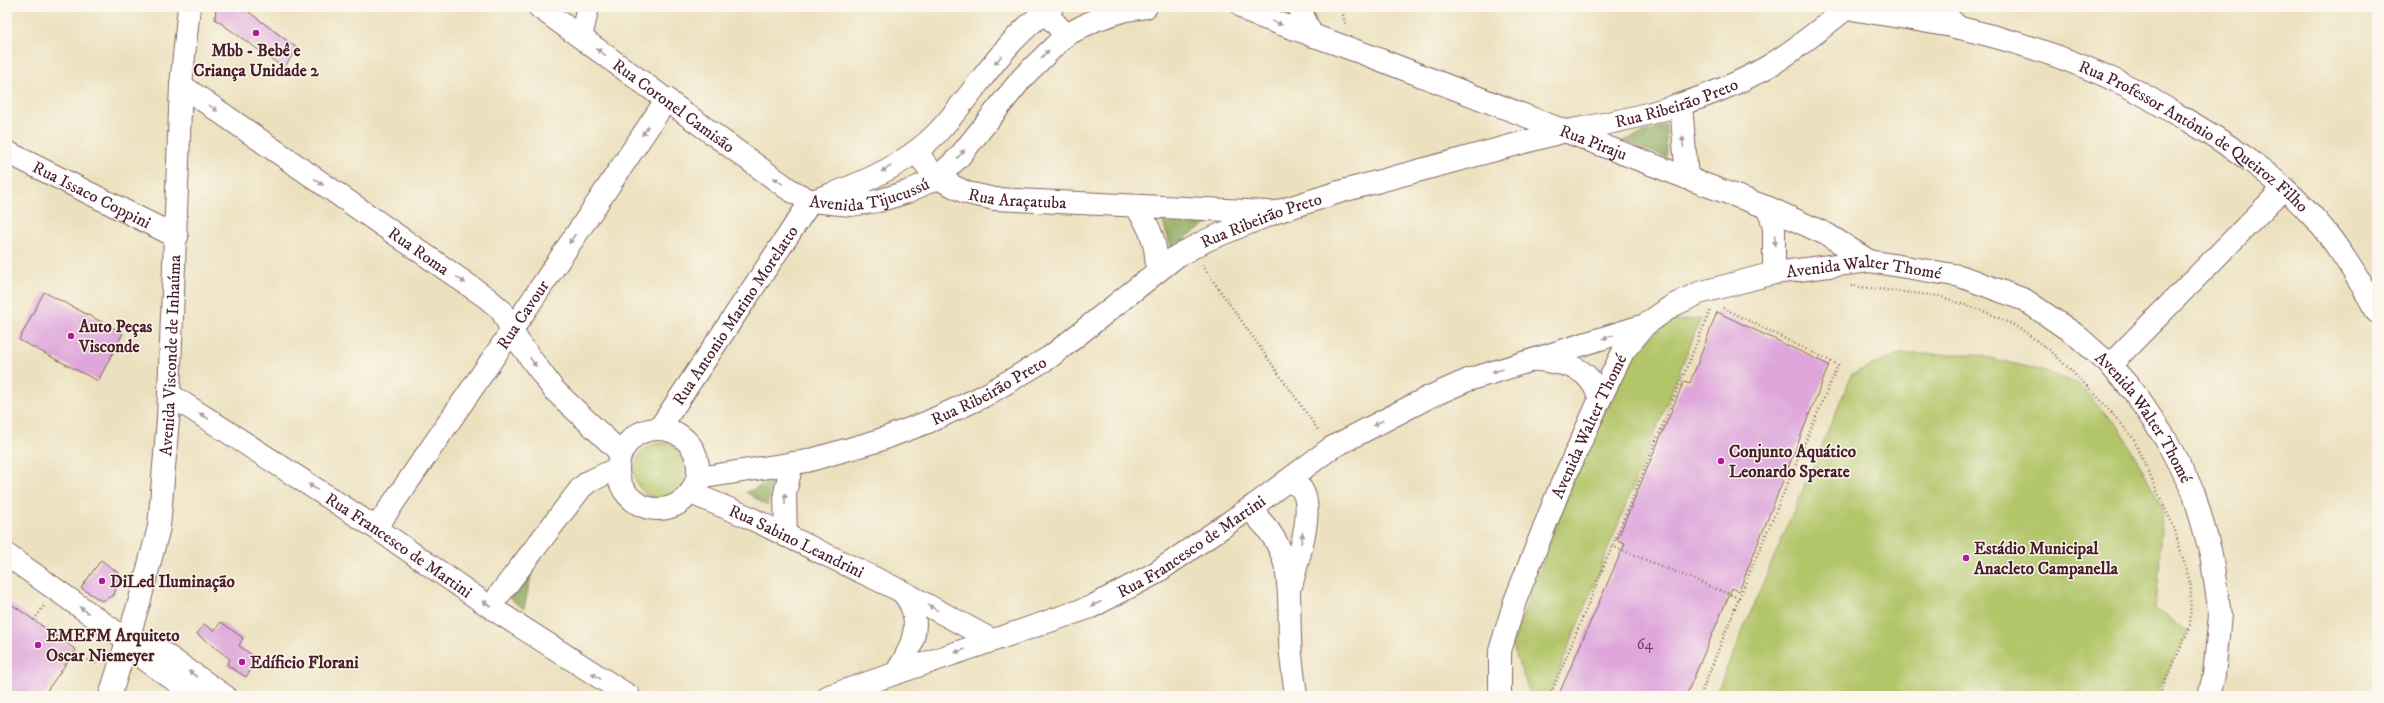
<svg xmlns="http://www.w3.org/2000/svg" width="2384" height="703" font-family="'IM FELL DW Pica',serif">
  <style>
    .green { fill: #b2c569; stroke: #7e724a }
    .forest { fill: #8daa5d; stroke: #6c6444 }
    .building { fill: #dea6db }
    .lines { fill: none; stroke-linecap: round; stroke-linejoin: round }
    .minor-casing { stroke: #83635f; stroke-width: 24 }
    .major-casing { stroke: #83635f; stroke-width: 24 }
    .path { stroke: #83635f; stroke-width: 2.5; stroke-dasharray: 1 3; stroke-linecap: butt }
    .minor { stroke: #fff; stroke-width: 22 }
    .major { stroke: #fff; stroke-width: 22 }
    .oneway { fill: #ae9aa0 }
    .poi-dot { fill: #b5179e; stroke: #fbf7ec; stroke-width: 1.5 }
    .labels { text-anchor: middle; stroke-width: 3; stroke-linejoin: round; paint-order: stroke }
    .number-label { font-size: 15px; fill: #6f4157 }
    .poi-label { font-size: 17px; font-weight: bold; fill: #4a1f2b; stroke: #fbf7ec; text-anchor: start }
    .street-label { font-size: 17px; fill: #4a1f2b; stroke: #fbf7ec }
  </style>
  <rect width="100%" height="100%" fill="#fbf7ec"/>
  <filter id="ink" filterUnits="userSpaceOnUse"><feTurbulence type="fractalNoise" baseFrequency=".025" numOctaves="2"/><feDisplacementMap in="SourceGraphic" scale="8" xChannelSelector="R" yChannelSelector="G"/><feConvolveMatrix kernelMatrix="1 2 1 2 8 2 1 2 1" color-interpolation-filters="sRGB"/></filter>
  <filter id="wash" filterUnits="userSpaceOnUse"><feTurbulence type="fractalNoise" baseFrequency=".012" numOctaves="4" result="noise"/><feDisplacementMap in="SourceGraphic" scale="16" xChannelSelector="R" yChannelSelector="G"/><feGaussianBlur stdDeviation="0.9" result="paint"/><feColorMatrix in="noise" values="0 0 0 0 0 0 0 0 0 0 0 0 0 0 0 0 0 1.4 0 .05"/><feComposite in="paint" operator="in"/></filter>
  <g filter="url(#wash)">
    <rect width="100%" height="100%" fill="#ece1bf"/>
    <!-- green -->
    <path class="green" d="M1701 318 1549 696H1531L1512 645 1574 475 1635 351 1669 322Z
      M1899 354H1973L2036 369 2077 383 2120 429 2163 507 2155 609 2187 631 2156 696H1715L1852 374Z
      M634 471a28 28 0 1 1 56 0a28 28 0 1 1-56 0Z"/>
    <!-- forest -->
    <path class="forest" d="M1666 124 1667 158 1623 141Z
      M1161 216 1215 219 1171 247Z
      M773 480 767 506 746 492H747Z
      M534 562 524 609 505 595Z"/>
    <g id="blocks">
      <!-- building -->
      <path class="building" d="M216 7H242L297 48 284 68 215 19Z
        M44 292 123 333 98 381 19 340Z
        M1717 312 1829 365 1739 591 1732 588 1686 696H1558L1625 543 1617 540 1684 381 1690 383Z
        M101 560 120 574 114 595 102 601 81 588Z
        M7 601 76 650 43 696H7Z
        M221 622 243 638 239 646 258 659 246 677 227 665 230 659 197 634 204 624 214 631Z"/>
    </g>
  </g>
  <g filter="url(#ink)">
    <use href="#blocks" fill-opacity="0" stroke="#83635f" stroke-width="1"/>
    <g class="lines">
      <!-- minor casing -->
      <g class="minor-casing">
        <g id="minor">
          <path d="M1040 7 1066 35"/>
          <path id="s1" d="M1243 7 1253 14 1365 54 1687 178 1769 208 1828 235 1869 261"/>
          <path d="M1299 7 1312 36"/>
          <path d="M1937 7 1959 28"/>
          <path id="s2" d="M1846 8C1884 15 1922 20 1960 28 2016 41 2071 59 2123 84 2142 93 2160 105 2178 115 2229 144 2276 175 2315 219 2340 247 2359 280 2377 312"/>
          <path d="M581 37 588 7"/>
          <path id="s3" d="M181 85 487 298 501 310 518 341 554 390 621 453"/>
          <path d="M1681 105 1687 178"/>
          <path id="s4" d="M7 152 177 237"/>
          <path id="s5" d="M916 152 937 178 967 193 995 199 1268 212"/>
          <path d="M1135 206C1151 227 1157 245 1157 271"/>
          <path d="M1769 208 1774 229V273"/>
          <path d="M1539 360C1570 364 1589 367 1600 399"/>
          <path d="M2110 365 2284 188"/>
          <path id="s6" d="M169 394 376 528 490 607 629 696"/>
          <path id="s7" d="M659 429 811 201"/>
          <circle cx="658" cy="469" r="40"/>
          <path id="s8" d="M698 478 807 461 877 441 928 422 984 396 1050 357 1177 256 1207 240 1276 212 1339 192 1566 131C1636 119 1706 102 1767 67 1792 53 1825 25 1848 7"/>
          <path d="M1287 481C1293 483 1299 485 1302 490 1315 510 1297 561 1292 583"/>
          <path id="s9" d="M691 493 746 516 901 591 992 640"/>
          <path d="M1256 504 1257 517C1295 555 1288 589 1290 638 1290 657 1294 677 1296 696"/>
          <path id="s10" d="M376 528 502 345 667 99"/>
          <path d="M786 536 785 493 792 463"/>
          <path d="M7 555 127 640 146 660 197 696"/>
          <path d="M499 595 581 488 588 482 618 468"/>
          <path d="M127 640 150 644 225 696"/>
          <path d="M896 673C913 647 926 617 901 591"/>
          <path id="s11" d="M829 696 1091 607 1154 574 1256 504 1331 448 1429 397 1468 380 1645 325"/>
          <path id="s12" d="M1500 696V651L1515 601 1559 490 1600 399 1623 352 1645 325 1672 306 1699 293 1774 273 1869 261 1960 276 2025 300 2076 335 2110 365 2134 392 2165 438 2194 493 2211 554 2220 615 2214 675 2209 696"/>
        </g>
      </g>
      <!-- major casing -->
      <g class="major-casing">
        <g id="major">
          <path id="s13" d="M539 7 790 190 811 201 851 205 878 201 907 192 937 178 959 157 1023 77 1066 35 1095 20 1125 10 1146 7"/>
          <path d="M818 199C860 185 906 165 937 133 976 92 1004 39 1052 7"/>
          <path id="s14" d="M110 696 139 603 159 527 168 419 181 85 189 7"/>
        </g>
      </g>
      <!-- path -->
      <path class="path" d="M1341 7 1346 26
        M1202 265 1319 431
        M1851 286 1939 296 1986 312 2018 327 2052 352 2097 396 2133 438 2174 528 2191 586 2190 627 2159 696
        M1723 308 1838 365 1739 598
        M1612 546 1739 598 1700 696
        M34 620 44 606
        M88 660 98 664
        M1550 696 1710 311"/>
      <!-- minor -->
      <use href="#minor" class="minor"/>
      <!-- major -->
      <use href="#major" class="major"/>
    </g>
    <!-- one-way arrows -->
    <defs><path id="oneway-solid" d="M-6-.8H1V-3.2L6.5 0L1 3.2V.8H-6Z"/></defs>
    <g class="oneway">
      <use href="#oneway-solid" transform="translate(1277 23) rotate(20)"/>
      <use href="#oneway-solid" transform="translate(601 52) rotate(-144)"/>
      <use href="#oneway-solid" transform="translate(1045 54) rotate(-45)"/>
      <use href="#oneway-solid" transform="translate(998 60) rotate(130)"/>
      <use href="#oneway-solid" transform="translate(213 108) rotate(35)"/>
      <use href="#oneway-solid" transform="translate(645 131) rotate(124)"/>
      <use href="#oneway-solid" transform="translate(1683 142) rotate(-95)"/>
      <use href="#oneway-solid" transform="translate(961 154) rotate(-49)"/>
      <use href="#oneway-solid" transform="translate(886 169) rotate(150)"/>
      <use href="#oneway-solid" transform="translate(778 181) rotate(-146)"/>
      <use href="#oneway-solid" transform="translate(319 182) rotate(35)"/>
      <use href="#oneway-solid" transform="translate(572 239) rotate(123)"/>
      <use href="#oneway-solid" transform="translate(1775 240) rotate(87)"/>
      <use href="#oneway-solid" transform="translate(461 280) rotate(35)"/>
      <use href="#oneway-solid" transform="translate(1608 337) rotate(162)"/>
      <use href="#oneway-solid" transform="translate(533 362) rotate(55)"/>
      <use href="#oneway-solid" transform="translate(1497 371) rotate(163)"/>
      <use href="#oneway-solid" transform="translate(204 416) rotate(-147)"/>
      <use href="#oneway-solid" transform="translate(1378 423) rotate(152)"/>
      <use href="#oneway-solid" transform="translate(313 487) rotate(-147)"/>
      <use href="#oneway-solid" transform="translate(785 499) rotate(-90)"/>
      <use href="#oneway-solid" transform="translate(1302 538) rotate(-81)"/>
      <use href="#oneway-solid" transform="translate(487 604) rotate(-146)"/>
      <use href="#oneway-solid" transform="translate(1096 604) rotate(155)"/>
      <use href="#oneway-solid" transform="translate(933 608) rotate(-151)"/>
      <use href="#oneway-solid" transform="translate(84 610) rotate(-144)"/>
      <use href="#oneway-solid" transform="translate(960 651) rotate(161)"/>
      <use href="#oneway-solid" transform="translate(193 674) rotate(-145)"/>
      <use href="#oneway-solid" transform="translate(596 676) rotate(-147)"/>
    </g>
  </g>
  <!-- markers -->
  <g class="poi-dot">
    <circle cx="256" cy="33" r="4"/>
    <circle cx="71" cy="336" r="4"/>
    <circle cx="1721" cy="461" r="4"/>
    <circle cx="1966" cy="558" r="4"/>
    <circle cx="102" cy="581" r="4"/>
    <circle cx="38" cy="645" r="4"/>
    <circle cx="242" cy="662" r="4"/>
  </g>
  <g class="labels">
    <!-- number labels -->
    <g class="number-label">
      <text x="1645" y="649">64</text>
    </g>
    <!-- poi labels -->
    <g class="poi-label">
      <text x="256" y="56" text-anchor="middle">Mbb - Bebê e<tspan x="256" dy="20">Criança Unidade 2</tspan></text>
      <text x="79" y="332">Auto Peças<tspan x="79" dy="20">Visconde</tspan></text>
      <text x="1729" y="457">Conjunto Aquático<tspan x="1729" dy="20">Leonardo Sperate</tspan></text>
      <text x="1974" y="554">Estádio Municipal<tspan x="1974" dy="20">Anacleto Campanella</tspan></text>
      <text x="110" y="587">DiLed Iluminação</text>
      <text x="46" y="641">EMEFM Arquiteto<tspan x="46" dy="20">Oscar Niemeyer</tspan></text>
      <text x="250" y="668">Edíficio Florani</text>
    </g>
    <!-- street labels -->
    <g class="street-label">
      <text dy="6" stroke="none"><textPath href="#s8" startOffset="1062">Rua Ribeirão Preto</textPath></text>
      <text dy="6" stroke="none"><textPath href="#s13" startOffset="167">Rua Coronel Camisão</textPath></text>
      <text dy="6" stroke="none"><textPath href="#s2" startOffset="376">Rua Professor Antônio de Queiroz Filho</textPath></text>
      <text dy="6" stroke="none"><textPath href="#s1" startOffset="376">Rua Piraju</textPath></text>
      <text dy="6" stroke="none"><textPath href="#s13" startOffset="394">Avenida Tijucussú</textPath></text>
      <text dy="6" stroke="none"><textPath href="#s4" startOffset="95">Rua Issaco Coppini</textPath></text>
      <text dy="6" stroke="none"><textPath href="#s5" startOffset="118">Rua Araçatuba</textPath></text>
      <text dy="6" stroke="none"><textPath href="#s8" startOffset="630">Rua Ribeirão Preto</textPath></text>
      <text dy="6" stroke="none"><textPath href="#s3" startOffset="290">Rua Roma</textPath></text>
      <text dy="6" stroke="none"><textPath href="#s12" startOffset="635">Avenida Walter Thomé</textPath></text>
      <text dy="6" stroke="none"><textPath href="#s10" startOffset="259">Rua Cavour</textPath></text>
      <text dy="6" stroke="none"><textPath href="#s7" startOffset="137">Rua Antonio Marino Morelatto</textPath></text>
      <text dy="6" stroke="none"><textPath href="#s14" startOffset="348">Avenida Visconde de Inhaúma</textPath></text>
      <text dy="6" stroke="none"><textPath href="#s8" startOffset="306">Rua Ribeirão Preto</textPath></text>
      <text dy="6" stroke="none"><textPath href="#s12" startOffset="971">Avenida Walter Thomé</textPath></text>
      <text dy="6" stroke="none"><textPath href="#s12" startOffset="287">Avenida Walter Thomé</textPath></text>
      <text dy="6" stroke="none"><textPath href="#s9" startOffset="116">Rua Sabino Leandrini</textPath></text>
      <text dy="6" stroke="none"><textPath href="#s6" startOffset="275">Rua Francesco de Martini</textPath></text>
      <text dy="6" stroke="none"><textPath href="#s11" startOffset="394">Rua Francesco de Martini</textPath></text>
    </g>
  </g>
  <!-- margin -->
  <rect width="2384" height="703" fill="none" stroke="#fbf7ec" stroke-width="24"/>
</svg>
